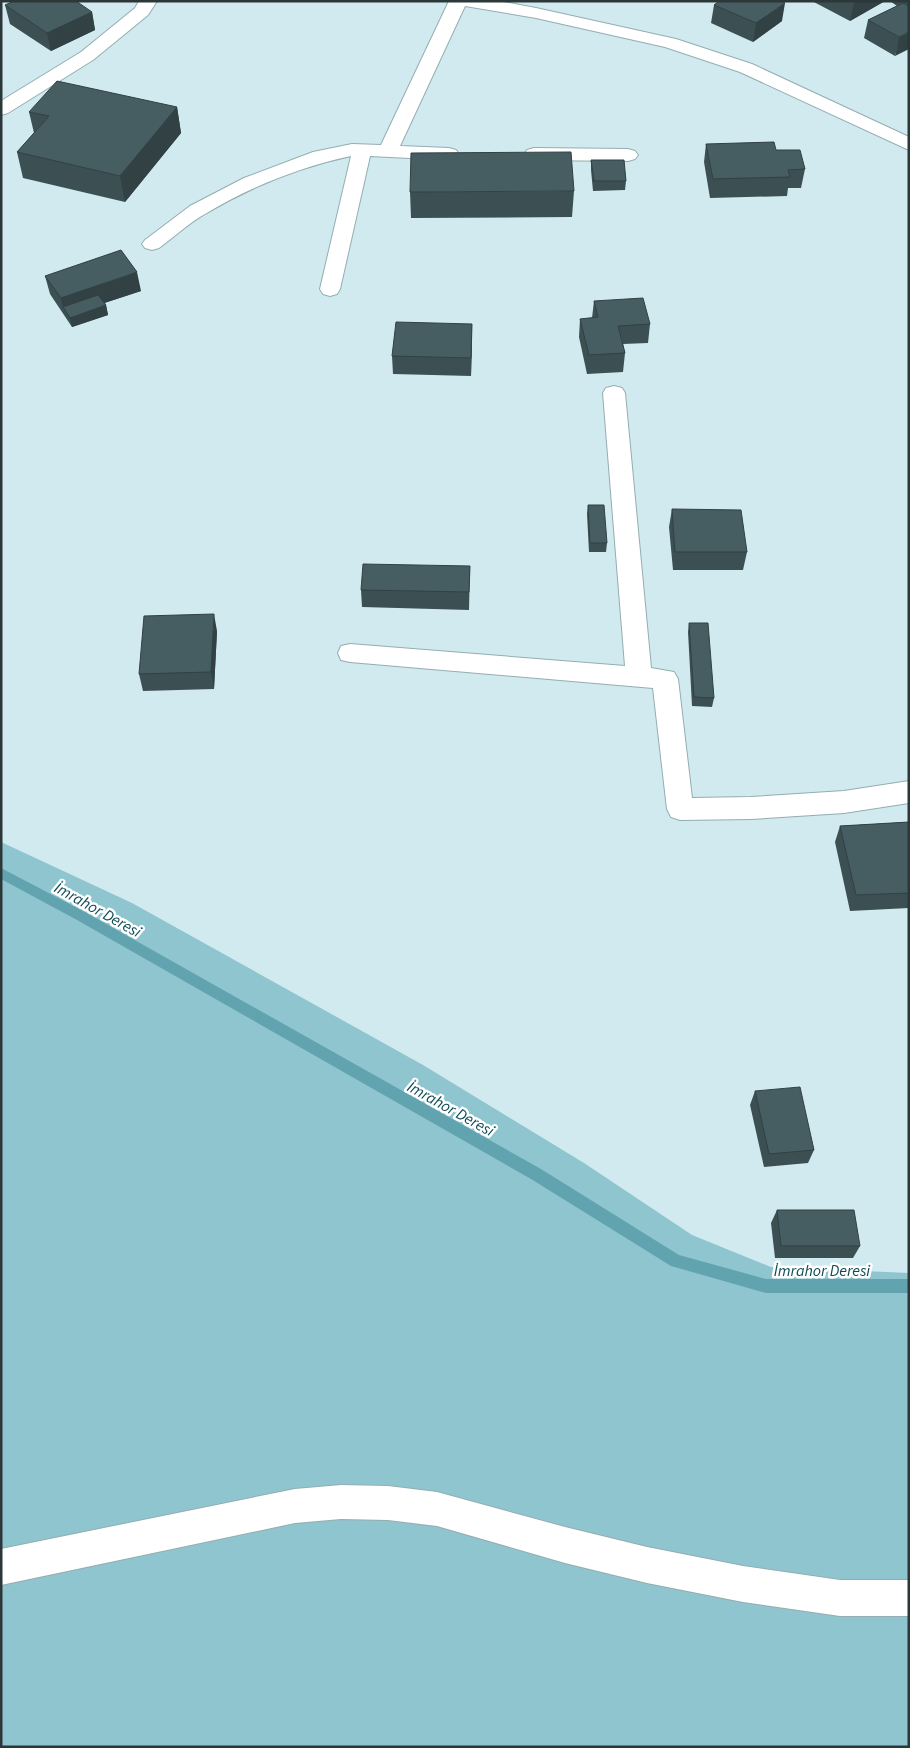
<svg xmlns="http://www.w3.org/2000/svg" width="910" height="1748" font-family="'Source Sans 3',sans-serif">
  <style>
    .green { fill: #8fc5cf }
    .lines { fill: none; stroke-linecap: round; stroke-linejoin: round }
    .stream { fill: #61a4b0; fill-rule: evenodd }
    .minor-casing { stroke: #94adb1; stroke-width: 2 }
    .minor { fill: #fff; fill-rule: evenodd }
    .wall { fill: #3c5053 }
    .shaded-wall { fill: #314144 }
    .building { fill: #465d61; stroke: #314144 }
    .labels { text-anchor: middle; stroke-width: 5; stroke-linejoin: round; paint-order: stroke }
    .water-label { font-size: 16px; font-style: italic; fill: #104c55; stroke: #fff }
  </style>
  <rect width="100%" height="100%" fill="#d0eaef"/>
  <!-- green -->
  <path class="green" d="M1 842 132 903 423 1065 584 1163 692 1235 771 1267 909 1273V1747H1Z"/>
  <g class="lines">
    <!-- stream -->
    <path class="stream" d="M1 868 85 912 541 1169 679 1255 766 1279H909V1293H766L671 1266 531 1179 77 920 1 879Z"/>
    <!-- minor casing -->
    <g class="minor-casing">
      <path id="minor" d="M139 1H157L148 15 93 60 8 113 1 115V101L81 52 135 8Z
        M449 1H498L536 8 676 39 752 64 909 137V150L740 72 665 47 536 18 465 6 400 146 449 148 456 150 459 154 456 158 449 160 370 156 340 289 337 294 330 296 323 294 320 289 351 156C300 167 250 187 205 214 189 223 174 237 159 248L152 250 145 248 142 244 145 240 190 206 244 178 313 152 352 144 381 145Z
        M534 148 628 149 635 151 638 155 635 159 628 161 534 160 527 158 524 154 527 150Z
        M614 386 622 388 625 393 651 668 674 672 678 679 692 798 751 797 844 791 909 781V803L844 813 751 819 680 820 671 817 667 809 653 688 350 662 341 660 338 653 341 646 350 644 625 666 603 393 606 388Z
        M341 1485 388 1486 437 1492 565 1527 647 1547 743 1566 840 1580H909V1616H840L743 1602 647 1583 565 1563 437 1526 388 1520 341 1519 295 1523 1 1585V1549L295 1489Z"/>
    </g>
    <!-- minor -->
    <use href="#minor" class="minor"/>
  </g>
  <!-- wall -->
  <path class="wall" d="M812 1H885L850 21Z
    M890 1H909L895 56 864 38 868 20 897 6Z
    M5 5 92 12 95 30 51 51 10 24Z
    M714 5 782 21 753 42 711 23Z
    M177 107 181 133 125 202 23 178 17 152 34 133 29 112Z
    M706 144 776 150 805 169 801 188H788L787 196 710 198 704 162Z
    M591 160 626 181 625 190 593 191 591 170Z
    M574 191 572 217 411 218 410 192Z
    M45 276 141 291 104 303 106 305 108 315 72 327 50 294Z
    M594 301 650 324 648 343 623 344 625 353 623 372 587 374 579 337 580 319 592 318Z
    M472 324 471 376 393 374 392 356Z
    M588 505 607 543 606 552H589L587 514Z
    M672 509 747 552 743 570H673L669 527Z
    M470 566 469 610 362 607 361 590Z
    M689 623 714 698 712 707 692 706 688 632Z
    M217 631 214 689 143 691 139 674Z
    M909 822V908L850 911 835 842 840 826Z
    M755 1091 814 1150 808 1163 764 1167 750 1105Z
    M777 1210 860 1246 853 1258H775L771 1223Z"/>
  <!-- shaded-wall -->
  <path class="shaded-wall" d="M856 1H885L850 21 854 3Z
    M785 3 782 21 753 42 756 23Z
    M92 12 95 30 51 51 47 33Z
    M909 32V49L895 56 899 37Z
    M177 107 181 133 125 202 120 176Z
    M137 272 141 291 68 315 63 307 61 298Z
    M106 305 108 315 72 327 70 318Z
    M472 324V343L471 376V358Z
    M214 614 217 631 214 689 211 672Z"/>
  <!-- building -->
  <path class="building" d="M14 1H76L92 12 47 33 5 5Z
    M719 1H781L785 3 756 23 714 5Z
    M903 3 909 6V32L899 37 868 20Z
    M57 81 177 107 120 176 17 152 49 116 29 112Z
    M774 142 776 150H800L805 169 788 170 790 177 713 179 706 144Z
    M571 152 574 191 410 192 411 153Z
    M591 160H624L626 181H594Z
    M121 250 137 272 61 298 45 276Z
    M98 295 106 305 70 318 63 307Z
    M643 298 650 324 618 326 625 353 589 355 580 319 598 317 594 301Z
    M396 322 472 324 471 358 392 356Z
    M588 505H604L607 543H590Z
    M672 509 741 510 747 552H675Z
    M363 564 470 566 469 592 361 590Z
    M214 614 211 672 139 674 144 616Z
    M689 623H708L714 698 694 697Z
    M909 822V893L856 895 840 826Z
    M800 1087 814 1150 769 1154 755 1091Z
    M777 1210H854L860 1246H781Z"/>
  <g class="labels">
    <!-- water labels -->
    <g class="water-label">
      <text transform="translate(98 909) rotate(29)" y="6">İmrahor Deresi</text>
      <text transform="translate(451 1108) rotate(29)" y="6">İmrahor Deresi</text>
      <text x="822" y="1276">İmrahor Deresi</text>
    </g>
  </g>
  <!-- border -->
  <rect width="910" height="1748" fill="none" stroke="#2c3739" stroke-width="5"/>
</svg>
